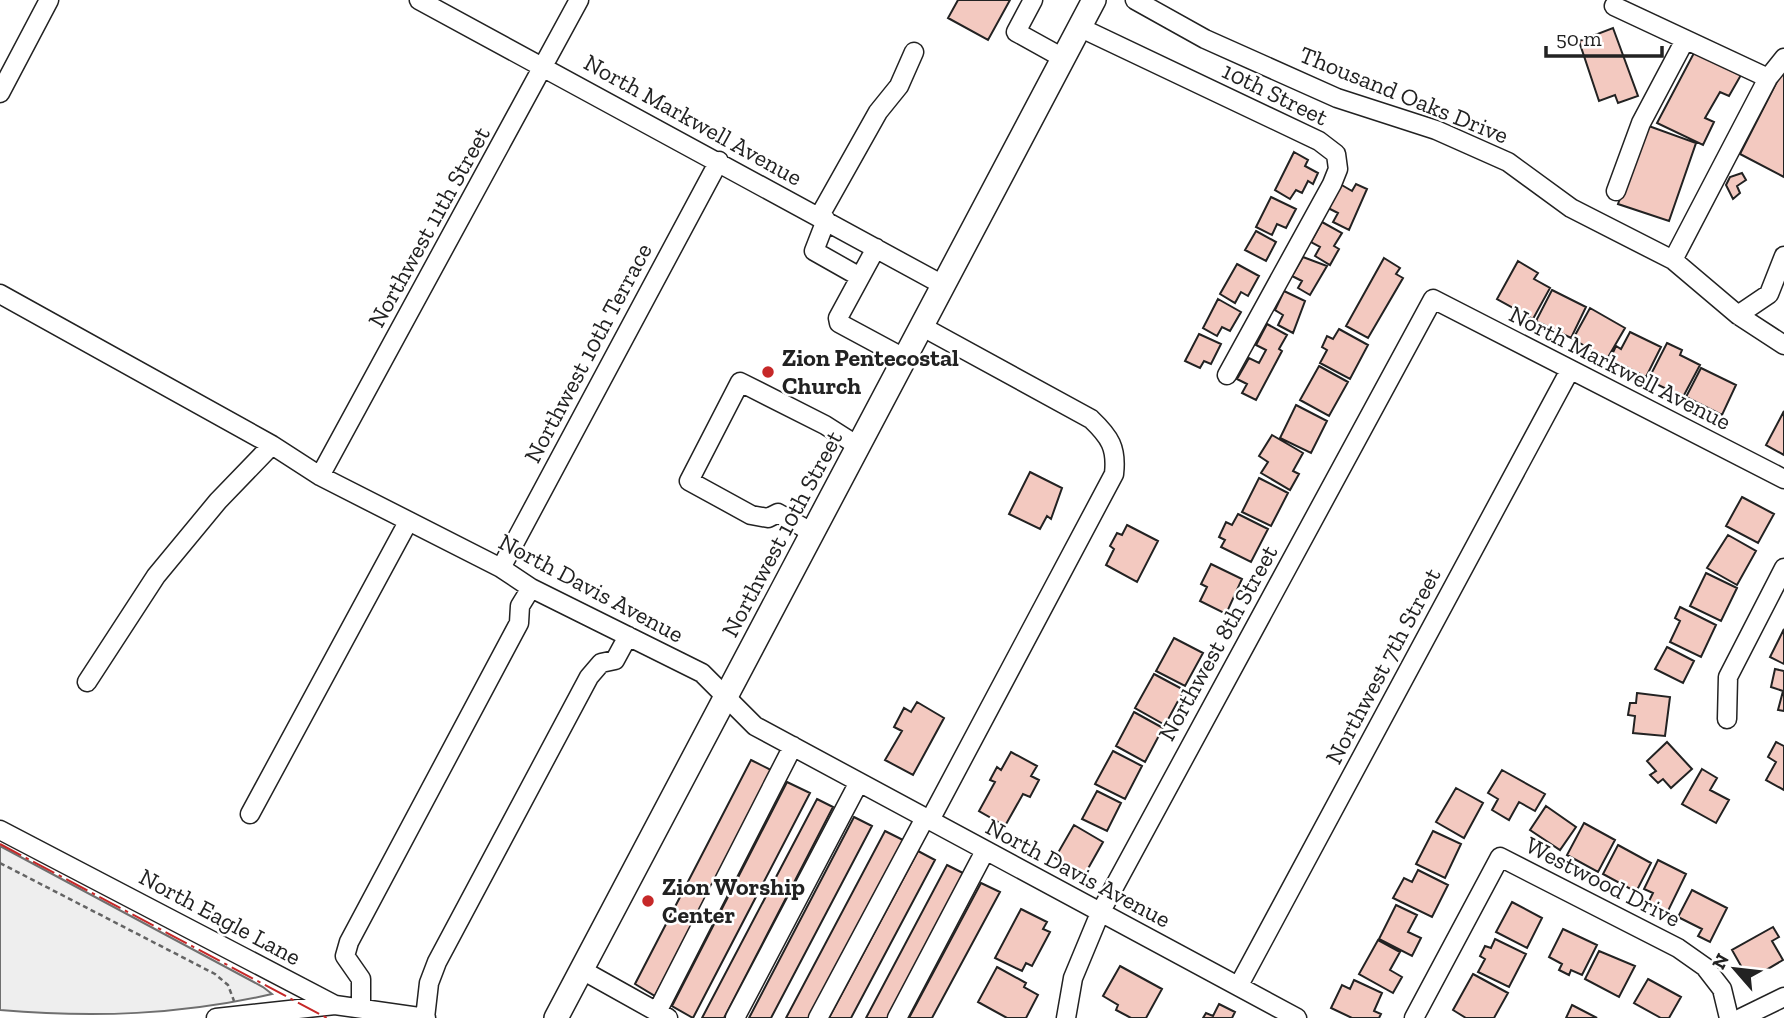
<svg xmlns="http://www.w3.org/2000/svg" width="1784" height="1018" font-family="'Zilla Slab',serif">
  <style>
    .green { fill: #eee; stroke: #6f6f6f; stroke-width: 2 }
    .building { fill: #f3c9c0; stroke: #222; stroke-width: 2 }
    .lines { fill: none; stroke-linecap: round; stroke-linejoin: round }
    .minor-casing { stroke: #222; stroke-width: 21 }
    .major-casing { stroke: #222; stroke-width: 26 }
    .path { stroke: #646464; stroke-width: 2.5; stroke-dasharray: 5 3.5; stroke-linecap: butt }
    .minor { stroke: #fff; stroke-width: 18 }
    .major { stroke: #fff; stroke-width: 23 }
    .power { stroke: #c62828; stroke-width: 2; stroke-dasharray: 24 5 3.5 5; stroke-linecap: butt }
    .poi-dot { fill: #c62828; stroke: #fff; stroke-width: 2.5 }
    .labels { text-anchor: middle; stroke-width: 5; stroke-linejoin: round; paint-order: stroke }
    .street-label { font-size: 24px; fill: #222; stroke: #fff }
    .poi-label { font-size: 24px; font-weight: bold; fill: #222; stroke: #fff; text-anchor: start }
  </style>
  <rect width="100%" height="100%" fill="#fff"/>
  <!-- green -->
  <path class="green" d="M0 846 263 987 272 994C181 1015 93 1018 0 1010Z"/>
  <!-- building -->
  <path class="building" d="M958 0H1010L988 40 948 18Z
    M1613 28 1638 96 1618 103 1615 95 1599 101 1579 41Z
    M1695 51 1741 75 1729 96 1720 92 1705 118 1714 122 1703 145 1657 123Z
    M1784 68V177L1740 154Z
    M1646 125 1696 143 1669 221 1618 204Z
    M1294 152 1308 160 1305 166 1318 173 1313 184 1308 181 1302 193 1296 190 1290 199 1275 190Z
    M1742 173 1746 180 1737 186 1740 193 1733 199 1726 185 1730 177Z
    M1340 184 1352 191 1356 184 1367 189 1349 230 1333 222 1338 213 1328 208Z
    M1271 197 1296 209 1286 228 1277 224 1272 235 1256 227Z
    M1322 222 1342 233 1334 246 1339 249 1330 265 1315 256 1320 247 1311 242Z
    M1256 231 1276 242 1266 261 1245 250Z
    M1303 257 1327 266 1310 295 1298 288 1302 281 1292 276Z
    M1384 258 1400 268 1396 274 1403 278 1368 338 1346 326Z
    M1518 261 1538 273 1534 279 1550 288 1533 319 1497 299Z
    M1237 264 1259 276 1248 296 1241 292 1235 303 1220 294Z
    M1552 290 1586 307 1571 338 1536 321Z
    M1284 291 1305 301 1293 333 1278 325 1283 315 1275 310Z
    M1218 299 1241 312 1230 331 1222 327 1217 336 1203 328Z
    M1590 308 1625 328 1607 359 1573 339Z
    M1267 324 1287 335 1279 349 1282 351 1256 400 1242 393 1247 384 1237 379 1249 358 1259 363 1266 350 1256 345Z
    M1339 329 1368 345 1350 379 1320 363 1327 350 1322 347 1327 336 1333 339Z
    M1630 332 1661 347 1646 377 1610 359 1616 346 1621 349Z
    M1199 334 1221 344 1211 364 1204 361 1200 368 1185 361Z
    M1667 343 1682 350 1680 355 1700 365 1683 397 1648 380Z
    M1319 366 1348 382 1329 416 1300 400Z
    M1701 368 1736 385 1722 415 1686 397Z
    M1296 405 1327 421 1311 453 1280 438Z
    M1784 411V455L1766 445Z
    M1272 435 1303 453 1293 471 1299 474 1290 490 1261 473 1268 462 1259 456Z
    M1030 472 1062 488 1051 519 1047 516 1040 529 1009 514Z
    M1259 478 1288 493 1271 526 1242 512Z
    M1742 497 1774 514 1758 543 1726 526Z
    M1238 514 1268 529 1251 562 1221 547 1225 540 1219 537 1226 522 1232 525Z
    M1127 525 1158 541 1137 582 1106 565 1114 549 1110 546 1117 533 1122 535Z
    M1728 535 1756 551 1737 585 1707 568Z
    M1211 564 1242 579 1226 614 1200 601 1207 587 1201 584Z
    M1706 573 1737 588 1721 621 1690 606Z
    M1680 607 1716 625 1701 657 1670 642 1680 621 1675 618Z
    M1784 629V664L1770 657Z
    M1174 638 1203 653 1185 686 1156 671Z
    M1667 647 1694 661 1683 683 1655 669Z
    M1775 669 1784 671V711L1778 710 1783 691 1771 687Z
    M1154 674 1184 690 1165 725 1135 708Z
    M1637 693 1670 697 1665 736 1633 733 1635 716 1628 715 1630 703H1636Z
    M917 702 944 718 913 775 885 760 902 731 894 727 904 708 911 712Z
    M1134 712 1163 728 1145 762 1116 746Z
    M1667 742 1692 769 1671 788 1663 779 1658 783 1650 775 1656 771 1647 761Z
    M1776 742 1784 746V790L1766 780 1776 762 1768 757Z
    M1113 751 1142 766 1125 799 1095 784Z
    M1011 752 1037 766 1031 776 1039 780 1030 797 1023 794 1005 826 979 811 995 782 990 780 997 767 1001 770Z
    M751 760 773 771 655 996 635 984Z
    M1702 769 1717 778 1710 790 1729 800 1716 823 1682 804Z
    M1502 770 1545 794 1535 811 1519 802 1509 820 1492 810 1498 799 1488 793Z
    M787 782 810 793 693 1018 672 1006Z
    M1456 788 1483 803 1464 838 1436 822Z
    M1097 791 1121 803 1107 831 1082 819Z
    M817 799 833 807 724 1018H702Z
    M1546 806 1576 827 1560 850 1530 830Z
    M854 817 872 826 771 1018H749Z
    M1584 823 1615 840 1598 872 1567 855Z
    M1074 825 1103 842 1085 874 1055 858Z
    M885 831 905 841 810 1018H786Z
    M1433 831 1461 844 1445 878 1416 864Z
    M1618 845 1651 863 1636 892 1603 874Z
    M918 851 935 860 851 1018H829Z
    M1658 860 1686 874 1667 913 1648 903 1653 893 1644 889Z
    M947 865 965 874 889 1018H866Z
    M1418 870 1448 885 1432 917 1393 898 1404 878 1412 882Z
    M981 883 1000 892 932 1018H909Z
    M1692 890 1727 908 1710 942 1698 936 1702 929 1678 917Z
    M1512 902 1542 918 1527 948 1496 932Z
    M1396 905 1417 915 1408 932 1421 938 1412 956 1379 939Z
    M1021 909 1047 922 1043 929 1050 932 1032 966 1026 963 1022 971 995 958Z
    M1773 927 1779 937 1772 941 1783 960 1749 980 1732 950Z
    M1563 929 1597 945 1582 975 1571 970 1569 975 1559 970 1562 964 1549 957Z
    M1495 939 1526 954 1509 987 1478 972 1485 959 1480 956 1485 946 1491 948Z
    M1378 940 1400 952 1390 970 1402 977 1393 993 1359 974Z
    M1599 951 1635 966 1619 997 1585 979Z
    M1120 966 1162 989 1146 1018H1131L1116 1010 1118 1005 1103 996Z
    M997 967 1026 983 1024 987 1038 995 1026 1018H1007L978 1002Z
    M1473 974 1508 993 1494 1018H1466L1453 1010Z
    M1648 979 1681 997 1669 1018H1661L1634 1003Z
    M1354 980 1382 993 1374 1011 1381 1014 1379 1018H1352L1331 1008 1342 985 1350 989Z
    M1219 1004 1235 1012 1232 1018H1203L1206 1013 1213 1016Z
    M1572 1005 1597 1018H1566Z"/>
  <g class="lines">
    <!-- minor casing -->
    <g class="minor-casing">
      <path id="minor" d="M419 0 943 285
        M1033 0 1016 32 1063 58
        M1135 0 1205 39 1337 98 1436 130 1508 162 1571 208 1673 260 1738 315 1784 345
        M1614 6 1768 78
        M1079 27 1319 141 1336 154 1338 169 1332 184 1227 375
        M0 93 49 0
        M1616 191 1641 123 1685 40
        M819 217 878 112 899 86 914 52
        M826 220 814 251 860 277
        M876 248 838 318 839 323 904 358
        M1673 260 1768 78 1784 58
        M0 294 272 445 320 476 501 568 531 588 702 673 755 726 1297 1018
        M1738 315 1769 294 1784 256
        M921 326 1091 419C1110 437 1117 448 1114 474L930 820
        M320 476 579 0
        M813 533 778 513 768 518 751 515 689 481 740 382 825 425 858 446
        M501 568 719 161
        M87 682 156 576 218 501 272 445
        M1727 719 1728 677 1784 568
        M250 814 408 522
        M0 830 335 1005 426 1018
        M582 970 668 1018
        M1239 985 1570 370
        M361 1007V979L345 956 349 942 519 623 520 606 531 588
        M658 1010 793 746
        M216 1018 335 1005
        M425 1018 429 983 437 962 589 677 601 663 615 660 628 636
        M735 1018 859 782
        M818 1018 925 818
        M897 1018 985 851
        M1066 1018 1073 978 1100 913 1433 299 1784 479
        M1414 1018 1500 857 1678 948 1705 967 1722 989 1729 1018
        M1741 1018 1784 997"/>
    </g>
    <!-- major casing -->
    <g class="major-casing">
      <path id="major" d="M556 1018 1094 0"/>
    </g>
    <!-- path -->
    <path class="path" d="M0 863 215 974 228 985 234 1001"/>
    <!-- minor -->
    <use href="#minor" class="minor"/>
    <!-- major -->
    <use href="#major" class="major"/>
    <!-- power -->
    <path class="power" d="M0 844 327 1018"/>
  </g>
  <!-- markers -->
  <g class="poi-dot">
    <circle cx="768" cy="372" r="7"/>
    <circle cx="648" cy="901" r="7"/>
  </g>
  <g class="labels">
    <!-- street labels -->
    <g class="street-label">
      <text transform="translate(1275 94) rotate(26)" y="8">10th Street</text>
      <text transform="translate(1404 95) rotate(22)" y="8">Thousand Oaks Drive</text>
      <text transform="translate(693 120) rotate(29)" y="8">North Markwell Avenue</text>
      <text transform="translate(429 227) rotate(-61)" y="8">Northwest 11th Street</text>
      <text transform="translate(588 353) rotate(-62)" y="8">Northwest 10th Terrace</text>
      <text transform="translate(1620 368) rotate(27)" y="8">North Markwell Avenue</text>
      <text transform="translate(782 534) rotate(-62)" y="8">Northwest 10th Street</text>
      <text transform="translate(591 588) rotate(28)" y="8">North Davis Avenue</text>
      <text transform="translate(1218 643) rotate(-61)" y="8">Northwest 8th Street</text>
      <text transform="translate(1383 666) rotate(-62)" y="8">Northwest 7th Street</text>
      <text transform="translate(1078 873) rotate(28)" y="8">North Davis Avenue</text>
      <text transform="translate(1603 882) rotate(27)" y="8">Westwood Drive</text>
      <text transform="translate(220 917) rotate(28)" y="8">North Eagle Lane</text>
    </g>
    <!-- poi labels -->
    <g class="poi-label">
      <text x="782" y="366">Zion Pentecostal<tspan x="782" dy="28">Church</tspan></text>
      <text x="662" y="895">Zion Worship<tspan x="662" dy="28">Center</tspan></text>
    </g>
  </g>
  <!-- north arrow -->
  <g transform="translate(1735 969) rotate(298)" stroke="#ffffff" stroke-width="5" paint-order="stroke">
  <path d="M0-5L12 26L0 18L-12 26Z" fill="#222222"/>
  <text y="-10" font-size="19" font-weight="bold" text-anchor="middle" fill="#222222">N</text>
  </g>
  <!-- scale -->
  <path d="M1546 46v10h116v-10" fill="none" stroke="#222222" stroke-width="3.5"/>
  <text x="1556" y="46" font-size="21" fill="#222222" stroke="#ffffff" stroke-width="5" paint-order="stroke">50 m</text>
</svg>
